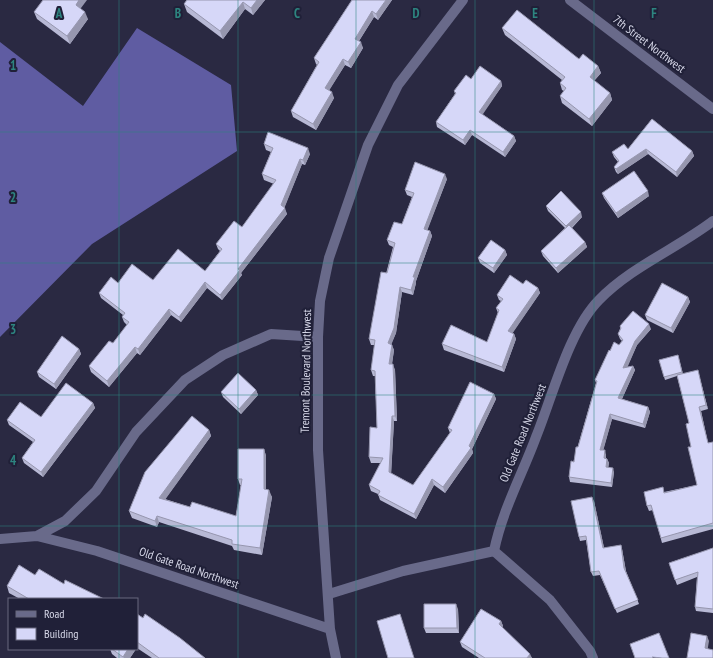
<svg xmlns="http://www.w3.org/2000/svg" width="713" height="658" font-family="'PT Sans Narrow',sans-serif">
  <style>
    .forest { fill: #5f5ca2 }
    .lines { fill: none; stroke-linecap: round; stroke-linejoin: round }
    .minor { stroke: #696a8a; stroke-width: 10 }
    .wall { fill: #b8b9d5 }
    .shaded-wall { fill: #9696ae }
    .building { fill: #d6d7f8; stroke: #9696ae }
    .grid { fill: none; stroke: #2d8580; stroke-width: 1; stroke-opacity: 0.55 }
    .labels { text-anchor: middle; stroke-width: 4; stroke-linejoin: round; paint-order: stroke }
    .street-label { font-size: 12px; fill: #d6d7e8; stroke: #202038 }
    .grid-label { font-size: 13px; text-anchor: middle; font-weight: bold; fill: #2d8580; stroke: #202038; stroke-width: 4; stroke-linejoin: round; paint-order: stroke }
  </style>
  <rect width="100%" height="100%" fill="#2a2942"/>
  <!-- forest -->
  <path class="forest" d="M137 28 231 85 237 151 92 244 0 337V42L83 106Z"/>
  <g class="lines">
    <!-- minor -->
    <path class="minor" d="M570 0 713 109
      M37 536 97 551 330 629
      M0 539 37 536 65 521 96 491 136 432 185 380 223 355 271 334 318 337
      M494 551 550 600 590 651 593 658
      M329 594 403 571 494 551C502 511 522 475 536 437 552 398 569 330 599 300 631 267 676 249 713 221
      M336 658 330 629 318 450V337L320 301 329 258 368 145 398 85 463 0"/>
  </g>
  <!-- wall -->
  <path class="wall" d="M187 0H265L253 15 245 9 223 39 187 12 184 4Z
    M352 0H392L378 20 374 17 359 41 363 48 351 68 345 65 329 90 334 98 316 130 293 117 291 111 317 65 316 64 314 58Z
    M34 12 88 19 70 44 37 19Z
    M502 28 598 66 601 73 594 81 610 93 612 100 592 126 562 103 560 96 564 91 562 90 560 83 562 80 505 35Z
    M471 79 501 81 502 86 482 114 514 136 516 141 505 157 472 135 465 145 437 127 436 122 455 94 454 91Z
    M652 119 692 151 694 156 677 177 648 154 618 174 616 172 614 167 618 162 614 157 612 152 628 149Z
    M264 144 310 154 305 165 302 164 284 208 287 214 241 273 242 275 222 300 207 288 181 322 171 315 140 355 137 353 109 387 91 372 89 366 113 343 127 325 124 322 122 317 123 315 101 298 99 293 118 283 153 280 205 271 220 251 218 249 216 244 242 227 274 184 264 180 262 174 271 152 266 150Z
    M447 179 427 230 430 231 432 236 416 281V283L413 295 402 292 396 333 391 344 394 350 392 364 395 370 397 421H394L391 473 413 485 450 433 448 428 494 394 496 399 472 449 473 453 445 493 434 485 416 519 380 500 378 494 371 491 369 485 381 463H371L369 457 377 428 375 376H373L371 370 375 345H371L369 339 393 247 389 245 387 240 402 224 412 197 407 195 405 190Z
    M602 193 649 196 618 218 604 198Z
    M546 206 582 217 572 228 585 242 587 247 558 273 543 256 541 251 565 228 548 211Z
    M505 250 507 255 494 273 480 263 478 258Z
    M523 284 538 288 540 293 512 333 514 334 516 339 504 372 444 350 442 344 487 342 498 313 496 308 501 301 499 300 497 295Z
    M688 297 690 302 673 333 647 320 645 315Z
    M620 326 651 329 637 345 627 367 633 366 635 370 622 399 648 407 650 412 645 428 612 419 603 450 606 455V458L607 459 609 463 608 467 614 472 612 487 570 482 569 477 596 383 595 380 610 351 619 345 622 341 620 339 618 334 620 329Z
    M79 349 81 354 56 389 39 377 37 372Z
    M678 355 683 374 699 375 708 409 701 411 708 443 713 442V529L662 543 653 510 649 511 647 506 664 492 697 485 691 447 689 423 677 376 665 380 659 360Z
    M256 390 258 395 241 414 223 397 221 392Z
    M93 403 95 408 43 477 24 463 22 458 33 442 9 425 7 420 41 417Z
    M209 430 211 436 165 499 190 507 236 516 241 485H240L238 479 264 449 266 456V490L272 497 262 555 234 550 232 546 159 522 157 527 132 518 129 511Z
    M594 501 604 548 621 545 622 549 626 571 639 604 617 613 600 575 593 576 591 572 586 540 580 541 579 537Z
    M713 548V613L696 611 695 607 697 577 677 585 669 563Z
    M35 575 64 584 104 599H20L9 593 7 586Z
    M458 609 459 633H426L424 628Z
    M137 614 205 658H152L137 648Z
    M501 621 503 626 502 627 532 658H479L462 647 460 642Z
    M110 649H136L130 658H117L112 654Z"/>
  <!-- shaded-wall -->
  <path class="shaded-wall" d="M79 0H87L78 12 76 5Z
    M257 0H265L253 15 251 8Z
    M386 0H392L378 20 376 14Z
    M243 2 245 9 223 39 220 31Z
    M372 11 374 17 357 44 355 39Z
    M85 12 88 19 70 44 67 36Z
    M361 42 363 48 351 68 348 62Z
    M343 59 345 65 327 94 325 88Z
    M598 66 601 73 592 83 590 77Z
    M501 81 502 86 481 117 479 112Z
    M332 92 334 98 316 130 313 124Z
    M610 93 612 100 592 126 589 119Z
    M470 130 472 135 465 145 463 140Z
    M514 136 516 141 505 157 503 152Z
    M308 148 310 154 305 165 303 160Z
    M646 149 648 154 618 174 616 169Z
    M692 151 694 156 677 177 676 172Z
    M300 159 302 164 284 209 285 208 287 214 241 273 242 275 222 300 220 295 281 205Z
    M445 174 447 179 426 234 424 229Z
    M648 191 649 196 618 218 616 213Z
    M581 212 582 217 568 231 566 226Z
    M430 231 432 236 416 281V283L413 295 411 290 413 277Z
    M585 242 587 247 558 273 556 268Z
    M505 250 507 255 494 273 493 268Z
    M205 282 207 288 181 322 179 317Z
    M400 287 402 292 396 333 390 348 388 343Z
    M538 288 540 293 510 337 508 331Z
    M688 297 690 302 673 333 671 328Z
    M169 309 171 315 140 355 138 349Z
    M649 324 651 329 637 345 625 373 623 368 635 341Z
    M514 334 516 339 504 372 502 367Z
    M392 345 394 350 391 370 389 364Z
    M135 347 137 353 109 387 107 381Z
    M79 349 81 354 56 389 54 384Z
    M393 364 395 370 397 421 395 416Z
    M633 366 635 370 620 403 618 398Z
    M698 370 699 375 708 409 706 405Z
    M256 390 258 395 241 414 239 409Z
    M494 394 496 399 472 449 473 453 445 493 443 487 469 446Z
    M93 403 95 408 43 477 41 472Z
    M648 407 650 412 645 428 643 424Z
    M699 407 701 411 709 448 708 443Z
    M610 414 612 419 602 455 600 450Z
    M392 416 394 421 391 477 389 472Z
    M209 430 211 436 162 504 159 498Z
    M264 449 266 456V496L264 489Z
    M605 450 606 455 605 463 604 458Z
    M607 459 609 463 608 471 606 467Z
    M613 468 614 472 612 487 611 483Z
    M432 479 434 485 416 519 414 514Z
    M269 490 272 497 262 555 260 548Z
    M592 497 594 501 605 552 603 548Z
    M157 516 159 522 157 527 155 521Z
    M621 545 622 549 626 572 624 568Z
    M456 604 458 609 459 633 457 628Z
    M501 621 503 626 501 629 499 624Z
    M707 636 709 641 707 653 705 648Z
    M128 649H136L130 658H124L123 657Z
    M530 654 532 658H527Z"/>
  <!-- building -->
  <path class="building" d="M43 0H79L76 5 85 12 67 36 34 12Z
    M187 0H257L251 8 243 2 220 31 184 4Z
    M352 0H386L376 14 372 11 355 39 361 42 348 62 343 59 325 88 332 92 313 124 291 111 319 62 314 58Z
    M517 10 579 59 583 54 598 66 590 77 610 93 589 119 560 96 566 88 560 83 565 77 502 28Z
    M480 66 501 81 479 112 514 136 503 152 470 130 463 140 436 122 456 93 454 91 466 75 471 79Z
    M652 119 692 151 676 172 646 149 616 169 614 167 619 161 612 152 624 144 628 149Z
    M268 132 308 148 303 160 300 159 281 205 285 208 238 269 240 270 220 295 205 282 179 317 169 309 138 349 135 347 107 381 89 366 109 341 113 343 129 322 122 317 125 313 99 293 111 277 118 283 132 264 153 280 178 249 205 271 222 249 216 244 234 221 242 227 276 180 262 174 273 148 264 144Z
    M415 162 445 174 424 229 430 231 413 277H415L411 290 400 287 394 328 388 343 392 345 389 364H393L395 416H392L389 472 413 485 452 430 448 428 470 382 494 394 469 446 471 448 443 487 432 479 414 514 378 495 380 491 369 485 383 458 369 457 370 427 377 428 375 371 371 370 375 340 369 339 381 272 387 273 395 243 387 240 394 222 402 224 414 193 405 190Z
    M634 171 648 191 616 213 602 193Z
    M561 191 581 212 566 226 546 206Z
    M569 225 585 242 556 268 541 251Z
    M491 240 505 250 493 268 478 258Z
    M510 275 523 284 526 280 538 288 508 331 514 334 502 367 442 344 451 325 487 342 499 310 496 308 503 299 497 295Z
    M662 283 688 297 671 328 645 315Z
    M633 311 649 324 635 341 623 368 633 366 618 398 648 407 643 424 610 414 600 450H605L604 458 607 459 606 467 613 468 611 483 569 477 571 461 574 462 576 447H578L597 381 595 380 609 350 610 351 614 342 619 345 623 340 618 334 621 328 620 326Z
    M62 336 79 349 54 384 37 372Z
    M678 355 682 372 664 377 659 360Z
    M698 370 706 405 699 407 708 443 713 442V523L661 538 651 505 647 506 644 492 663 487 664 493 697 485 688 447H691L686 424 689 423 677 375Z
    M238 373 256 390 239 409 221 392Z
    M66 383 93 403 41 472 22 458 35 440 7 420 20 402 41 417Z
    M192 416 209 430 159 498 190 507 192 502 236 516 242 479H238V449H264V489L269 490 260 548 232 544V540L157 516 155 521 129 511 145 472Z
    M592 497 603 548 621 545 624 568 638 600 615 609 599 571 591 572 586 536 579 537 571 501Z
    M713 548V609L695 607 698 572 675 580 669 563Z
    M19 565 35 575 39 569 64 584 65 580 104 599H29L7 586Z
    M424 604H456L457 628H424Z
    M481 609 501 621 499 624 530 654 527 658H485L460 642Z
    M137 614 143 618 145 614 180 638 205 658H159L137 642Z
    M400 614 414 658H388L377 621Z
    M659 633 669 658H662L652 657 653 658H635L630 644Z
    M691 633 707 636 705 648 713 650V658H687Z
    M112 649H128L123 657Z"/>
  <!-- grid -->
  <path class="grid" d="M119 0V599M238 0V658M356 0V658M475 0V658M594 0V658M0 132H713M0 263H713M0 395H713M0 526H713M119 649V658"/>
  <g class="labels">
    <!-- street labels -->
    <g class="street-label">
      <text transform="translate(649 44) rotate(37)" y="4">7th Street Northwest</text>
      <text transform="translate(306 371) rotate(-89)" y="4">Tremont Boulevard Northwest</text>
      <text transform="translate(523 433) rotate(-68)" y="4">Old Gate Road Northwest</text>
      <text transform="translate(189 568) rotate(19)" y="4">Old Gate Road Northwest</text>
    </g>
  </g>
  <g class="grid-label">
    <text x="59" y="18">A</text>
    <text x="178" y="18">B</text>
    <text x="297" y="18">C</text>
    <text x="416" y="18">D</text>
    <text x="535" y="18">E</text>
    <text x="654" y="18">F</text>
    <text x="13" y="70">1</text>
    <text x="13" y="202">2</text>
    <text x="13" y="334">3</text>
    <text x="13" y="465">4</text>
  </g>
  <!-- legend -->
  <rect x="8" y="598" width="130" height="52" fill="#202038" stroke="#69697e"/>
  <rect x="16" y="611" width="20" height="6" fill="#696a8a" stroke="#69697e"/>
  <text x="44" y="618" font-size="12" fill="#d6d7e8">Road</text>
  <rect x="16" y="628" width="20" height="12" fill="#d6d7f8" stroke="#69697e"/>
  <text x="44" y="638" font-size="12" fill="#d6d7e8">Building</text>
</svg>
